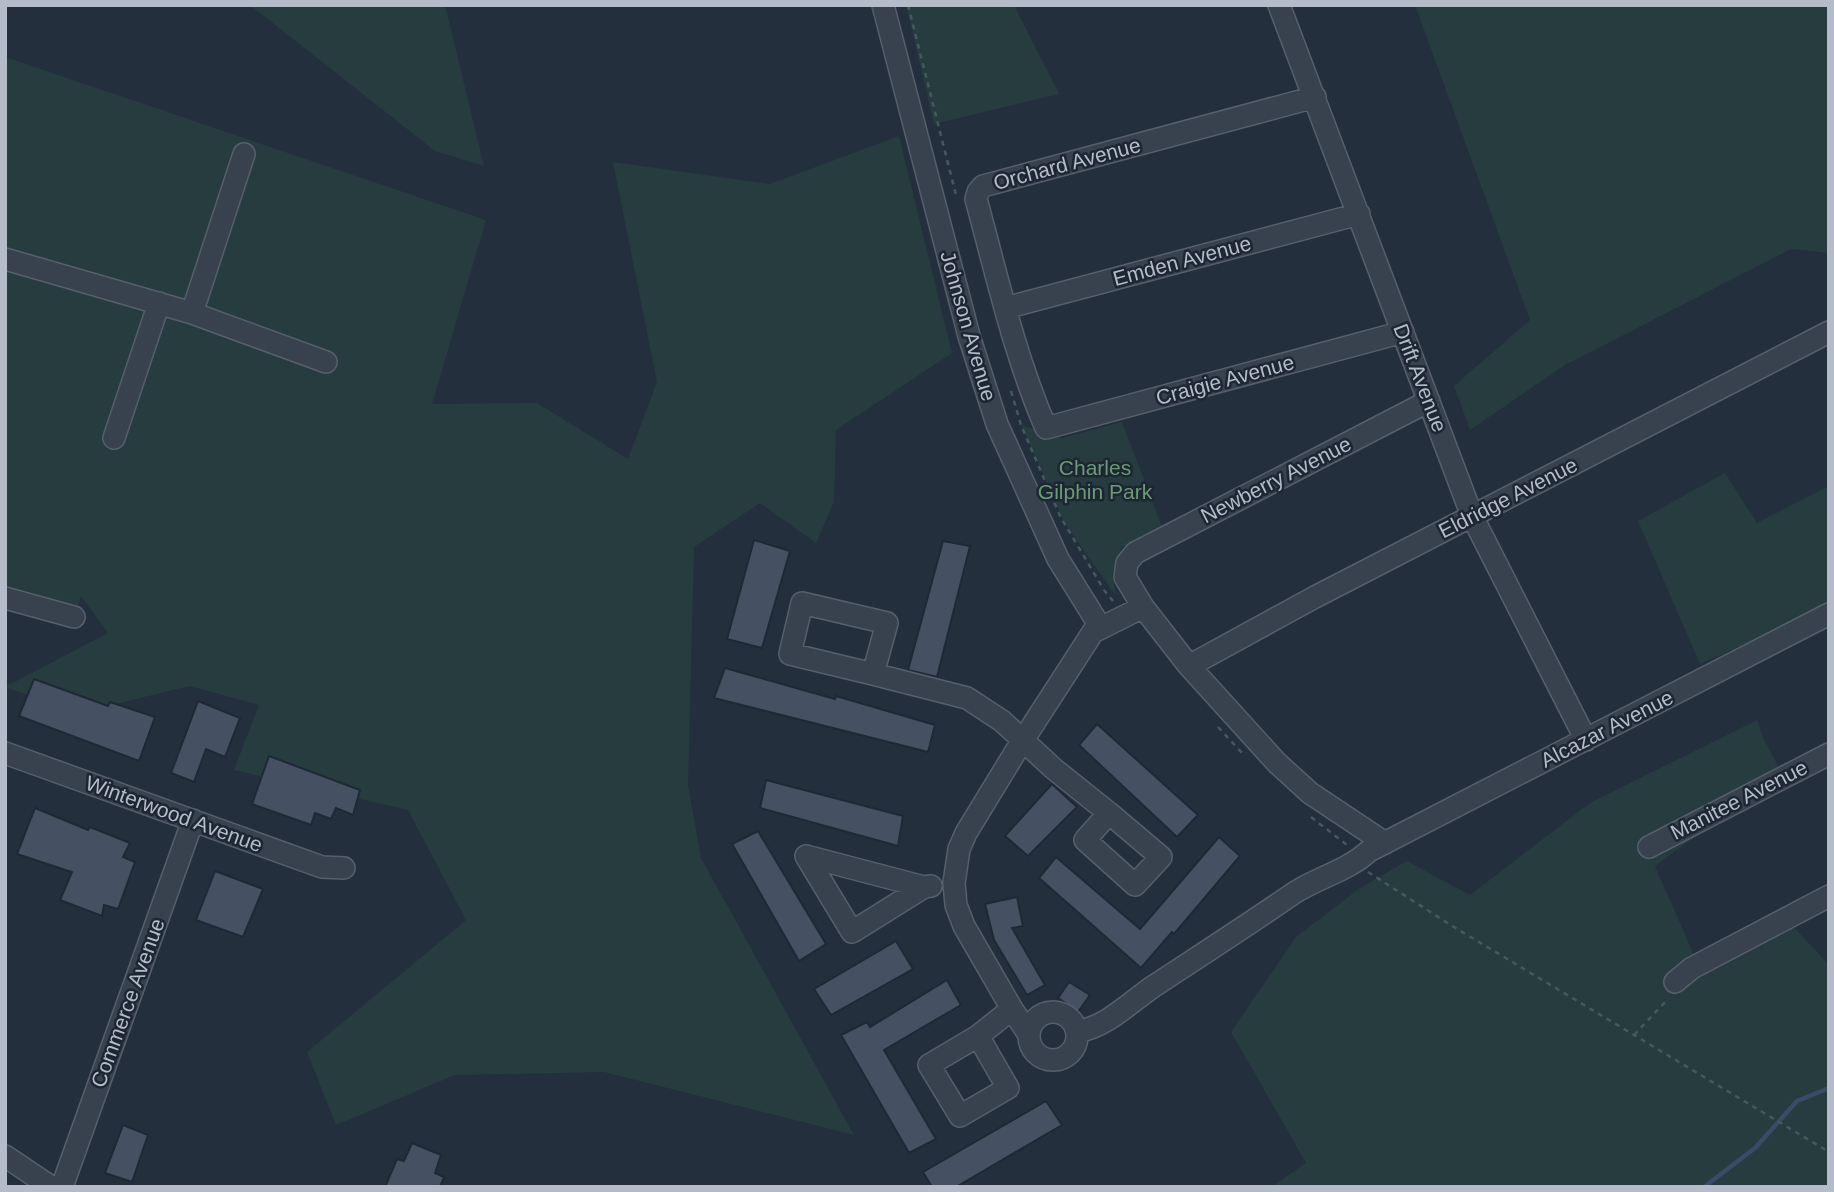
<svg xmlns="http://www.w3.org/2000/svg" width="1834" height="1192" font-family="Arial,sans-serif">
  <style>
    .green { fill: #263c3f }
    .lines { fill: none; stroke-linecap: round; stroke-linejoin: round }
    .stream { stroke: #394c67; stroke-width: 4.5 }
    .building { fill: #455162; stroke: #1f2835; stroke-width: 2 }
    .minor-casing { stroke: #565f6c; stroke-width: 24 }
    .path { stroke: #44595c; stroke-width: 2.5; stroke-dasharray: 5 5; stroke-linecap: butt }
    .minor { stroke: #38414e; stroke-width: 21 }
    .labels { text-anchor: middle; stroke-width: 5; stroke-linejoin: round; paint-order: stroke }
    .street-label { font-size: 21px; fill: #b4bcc9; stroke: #1d2633 }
    .park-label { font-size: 21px; fill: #6b9a76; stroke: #1d2633 }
  </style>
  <rect width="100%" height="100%" fill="#242f3e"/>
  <!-- green -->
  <path class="green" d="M250 5H445L484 166 435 151Z
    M906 5H1014L1059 94 934 124Z
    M1415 5H1829V253L1791 249 1565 365 1470 430 1454 386 1530 320Z
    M5 57 486 220 432 404 537 403 628 459 657 382 613 162 770 184 899 136 952 353 836 430 834 502 816 543 760 503 694 547 688 785 701 858 854 1135 604 1072 455 1075 336 1125 307 1052 466 920 408 810 234 770 259 705 190 686 78 713 5 687 108 633 81 596 74 617 5 598Z
    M1122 422 1162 527 1122 547 1112 574 1116 596 1064 522 1021 425 1062 438Z
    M1725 473 1757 523 1829 486V607L1700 664 1638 521Z
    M1757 720 1765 742 1782 773 1655 866 1701 971 1790 923 1829 965V1187H1271L1306 1163 1231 1032 1296 937 1360 888 1407 861 1470 895 1590 803Z"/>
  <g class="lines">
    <!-- stream -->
    <path class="stream" d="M1704 1187 1755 1148 1797 1101 1829 1088"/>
  </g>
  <!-- building -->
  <path class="building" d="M754 540 790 551 762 648 727 639Z
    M943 541 970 546 937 677 908 670Z
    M725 668 835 699 836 696 935 725 928 752 714 698Z
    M34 679 108 706 110 702 155 717 139 761 19 716Z
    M198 701 240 718 225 757 206 749 194 782 171 773Z
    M1097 724 1198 815 1177 837 1079 745Z
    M269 756 360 790 353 815 336 808 331 819 315 813 311 825 252 804Z
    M766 780 903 816 898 846 760 808Z
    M1052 784 1077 807 1028 856 1005 836Z
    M35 808 88 830 90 827 130 843 123 857 135 862 118 909 104 905 102 916 60 900 72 872 17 854Z
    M758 831 826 944 799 961 732 844Z
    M1219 837 1240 856 1174 934 1172 932 1141 968 1039 878 1056 857 1140 929Z
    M215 871 263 889 243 937 196 920Z
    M1017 897 1023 926 1012 928 1045 985 1027 995 994 940 985 904Z
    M896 941 913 969 831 1015 814 989Z
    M947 980 961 1005 884 1050 936 1139 909 1153 841 1035 867 1022 870 1027Z
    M1069 982 1090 995 1078 1012 1058 998Z
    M1046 1101 1062 1125 956 1187H932L923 1172Z
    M123 1125 148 1135 132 1182 105 1173Z
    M412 1143 441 1155 435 1173 444 1177 440 1187H385L397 1159 404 1161Z"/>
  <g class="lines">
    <!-- minor casing -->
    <g class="minor-casing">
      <path id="minor" d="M883 5 969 336 997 424 1058 559 1101 628
        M1279 5 1472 516 1586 740
        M1315 97 983 186 978 192 976 199C997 276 1014 354 1046 428L1403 332
        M5 259 192 313 326 362
        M1005 308 1359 214
        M192 313 244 154
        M114 438 159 303
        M5 598 74 617
        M1189 666 1315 597 1829 332
        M873 674 790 654 802 603 887 623 873 674 967 698 1002 721 1054 769 1109 813
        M5 753 322 867 344 868
        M1109 813 1161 857 1135 885 1085 840Z
        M1385 843 1310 793 1277 763 1189 666 1143 607 1125 577 1127 563 1135 553 1429 401
        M1649 847 1829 754
        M806 856 852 932 924 887
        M806 856 924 887 931 886
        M1675 982 1692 968 1829 896
        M1029 1036a24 24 0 1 1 48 0a24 24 0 1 1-48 0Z
        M1077 1032C1108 1026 1129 1003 1154 986 1201 955 1248 925 1294 893 1319 877 1347 871 1369 851L1829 614
        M1029 1035 1012 1009 964 926 956 905 954 883 959 849 966 833 1016 751 1093 632 1143 607
        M978 1036 1008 1088 960 1116 929 1065 978 1036 1012 1009
        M5 1156 51 1187
        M62 1187 193 820"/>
    </g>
    <!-- path -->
    <path class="path" d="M908 5 957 199
      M1011 391 1021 425 1060 516 1104 590 1113 601
      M1218 727 1242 753
      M1311 817 1347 845
      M1368 872 1449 924 1829 1152
      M1634 1035 1668 999"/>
    <!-- minor -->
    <use href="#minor" class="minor"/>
  </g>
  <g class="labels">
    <!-- street labels -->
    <g class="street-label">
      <text transform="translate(1067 164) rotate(-15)" y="7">Orchard Avenue</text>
      <text transform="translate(1182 261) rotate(-15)" y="7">Emden Avenue</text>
      <text transform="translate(968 326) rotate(74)" y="7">Johnson Avenue</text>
      <text transform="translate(1420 378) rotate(69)" y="7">Drift Avenue</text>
      <text transform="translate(1225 380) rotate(-15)" y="7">Craigie Avenue</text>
      <text transform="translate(1276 480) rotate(-27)" y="7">Newberry Avenue</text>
      <text transform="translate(1508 498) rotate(-27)" y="7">Eldridge Avenue</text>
      <text transform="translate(1607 729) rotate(-27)" y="7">Alcazar Avenue</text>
      <text transform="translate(1739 800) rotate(-27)" y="7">Manitee Avenue</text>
      <text transform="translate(174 814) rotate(20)" y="7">Winterwood Avenue</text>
      <text transform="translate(128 1003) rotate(-70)" y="7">Commerce Avenue</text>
    </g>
    <!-- park labels -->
    <g class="park-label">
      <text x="1095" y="475">Charles<tspan x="1095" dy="24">Gilphin Park</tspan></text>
    </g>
  </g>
  <!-- border -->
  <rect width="1834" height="1192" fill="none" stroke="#b4bcc9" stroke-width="14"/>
</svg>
